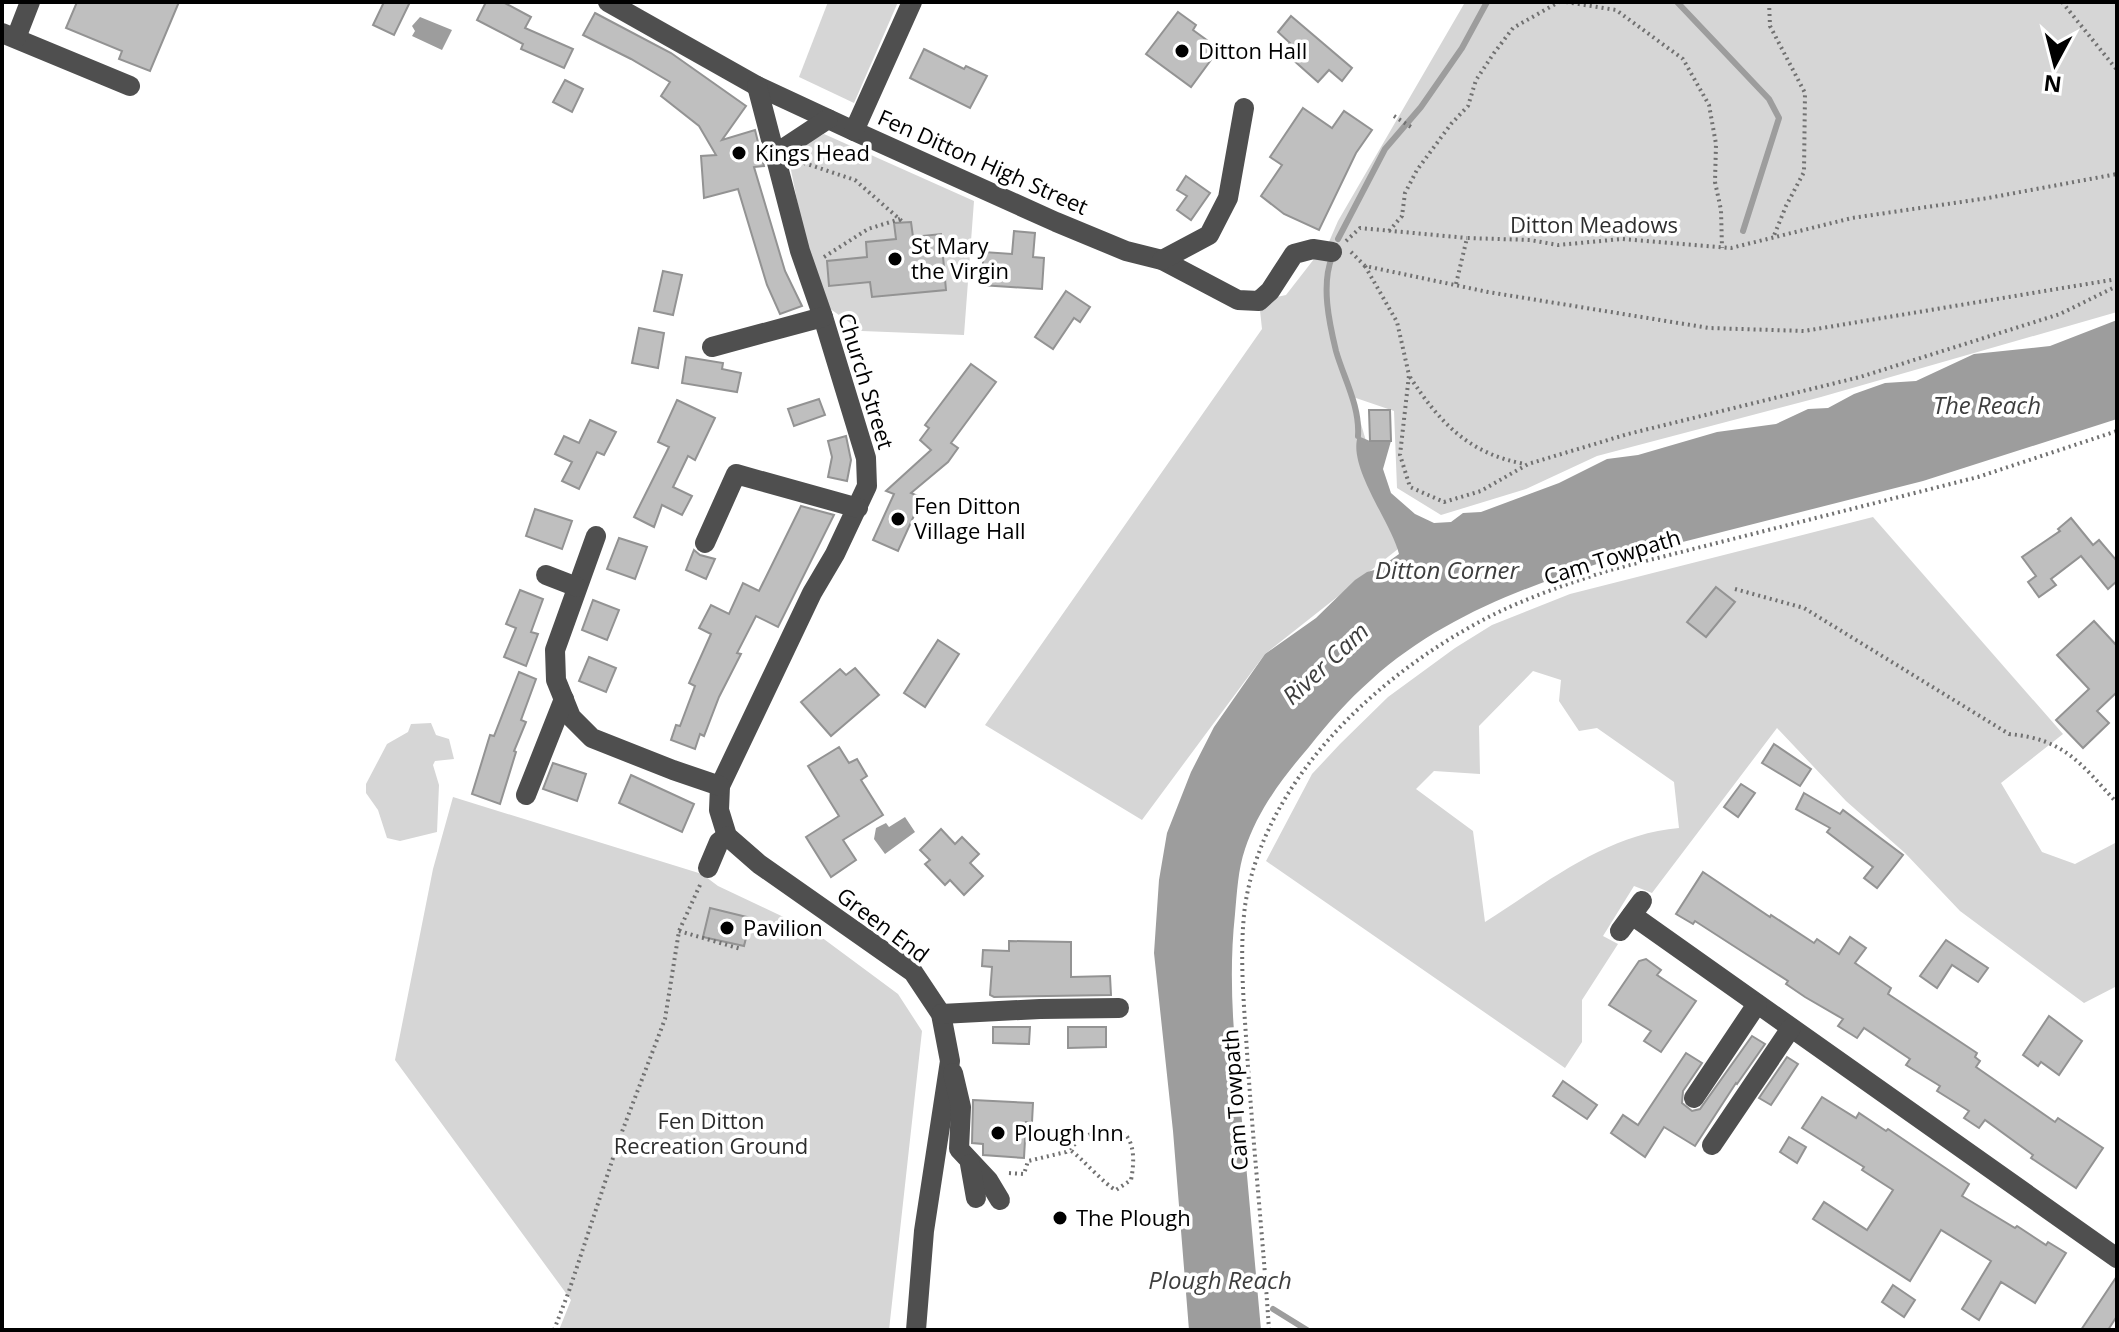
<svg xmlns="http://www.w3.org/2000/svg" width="2119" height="1332" viewBox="0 0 2119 1332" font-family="'Open Sans',sans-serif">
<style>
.green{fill:#d6d6d6;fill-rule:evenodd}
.water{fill:#9d9d9d}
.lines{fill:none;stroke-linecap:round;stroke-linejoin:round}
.stream{stroke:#9d9d9d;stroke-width:6}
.building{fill:#bfbfbf;stroke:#939393;stroke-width:2}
.path{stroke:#717171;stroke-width:4;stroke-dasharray:2 4;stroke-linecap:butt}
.minor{stroke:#4f4f4f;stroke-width:20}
.poi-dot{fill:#000;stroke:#fff;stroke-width:3}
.labels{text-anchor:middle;stroke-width:7;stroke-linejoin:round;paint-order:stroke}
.poi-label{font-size:22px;fill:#000;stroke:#fff;text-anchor:start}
.street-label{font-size:22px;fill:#000;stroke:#fff}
.park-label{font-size:22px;fill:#2d2d2d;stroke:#fff}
.water-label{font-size:24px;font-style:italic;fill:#3e3e3e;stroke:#fff}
</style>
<rect width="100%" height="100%" fill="#fff"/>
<g class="green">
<path d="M828,2H898L854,103L799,77Z"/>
<path d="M1462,2H2117V312L1821,397L1597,456L1526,489L1441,515L1397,488L1394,411L1353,397L1398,549L1265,654L1142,820L985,725L1262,329L1259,301L1286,295L1321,250L1322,258L1338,221L1464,4Z"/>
<path d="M824,134L974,201L964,335L862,331L826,306L805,241L791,170C793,149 807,143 824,134Z"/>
<path d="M1873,517L2063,734L2001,783L2042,852L2075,864L2117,842V986L2084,1003L1960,911L1905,853L1846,801L1777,728L1652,893L1634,886L1603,936L1618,944L1582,1000V1042L1565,1068L1266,861L1312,774L1340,744L1388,697L1455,648L1492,625L1570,594ZM1533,671L1561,680L1559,701L1579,731L1597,728L1674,782L1679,828C1606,834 1545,884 1485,922L1473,831L1416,789L1434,771L1480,774L1479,726Z"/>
<path d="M431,723L436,735L449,739L454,759L435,761L433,765L439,785L437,832L400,841L387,838L378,810L366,793V784L387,744L408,732L411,724Z"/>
<path d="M453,797L702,874L718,886L813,931L898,994L922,1031L889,1330H559L571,1300L395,1060L433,869Z"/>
</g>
<g class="water">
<path d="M420,17L452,30L442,50L412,36L415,31L412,26Z"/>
<path d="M2117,320V419L1923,481L1600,563C1518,589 1436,621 1371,680C1348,700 1328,723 1309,747C1283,777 1258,810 1245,849C1238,869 1237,893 1235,914C1227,988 1236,1058 1243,1131C1249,1197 1255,1264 1261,1330H1189L1173,1131L1154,953L1159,880L1167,833L1191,772L1214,727L1265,654L1316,618L1355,580L1367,572L1378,569L1399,554C1392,524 1347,466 1358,436L1370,441H1391L1383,469L1391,493L1415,514L1434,523L1451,522L1463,513L1481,512L1559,483L1607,459L1638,455L1717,432L1776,424L1808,409L1828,408L1854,394L1885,383L1916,381L1974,354L2050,346Z"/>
<path d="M905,817L915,832L885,854L874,839L876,828L886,823L889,827Z"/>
</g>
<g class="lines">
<g class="stream">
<path d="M1677,2L1769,99L1779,118L1743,231"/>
<path d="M1338,239L1385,149L1421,107L1462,48L1487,2"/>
<path d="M1332,257C1321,285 1329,322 1336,351C1344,379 1360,406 1358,436"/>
<path d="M1273,1309L1307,1330"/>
</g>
</g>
<g class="building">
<path d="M77,2H179L150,71L119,59L122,51L66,28Z"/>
<path d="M384,2H410L394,35L373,25Z"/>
<path d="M486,2H503L531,17L525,28L573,49L564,68L521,49L523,44L477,20Z"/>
<path d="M1178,12L1196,25L1193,30L1219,49L1191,87L1146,54Z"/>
<path d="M595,13L671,53L746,106L722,140L755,130L764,166L754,167L785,271L802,306L780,314L767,285L738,189L704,198L701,156L716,155L699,126L661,96L670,82L631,59L583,35Z"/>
<path d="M1291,16L1352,68L1342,81L1329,70L1318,82L1283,51L1290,43L1278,32Z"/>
<path d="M924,49L964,69L966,66L987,76L970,108L910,78Z"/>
<path d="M565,80L583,89L572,112L553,102Z"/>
<path d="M1303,108L1332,128L1344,111L1372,130L1356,153L1319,230L1284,214L1261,196L1282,165L1270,157Z"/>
<path d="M1186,176L1210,193L1191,220L1177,210L1187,196L1177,190Z"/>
<path d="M911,222L913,237L941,234L946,290L872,297L870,282L829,286L827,261L867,257L866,242L896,239L894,223Z"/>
<path d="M1014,231L1035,233L1033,257L1044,258L1042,289L981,285L984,252L1012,254Z"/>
<path d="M663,271L682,275L673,315L654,311Z"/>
<path d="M1066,291L1090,307L1080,322L1074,318L1053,349L1035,337Z"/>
<path d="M639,328L664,333L658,368L632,363Z"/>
<path d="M686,357L723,363L722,369L741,373L737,392L682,383Z"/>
<path d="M971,364L996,382L951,443L958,448L948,462L911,493L922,498L898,551L873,540L894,494L886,491L931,450L920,440L929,428L925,425Z"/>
<path d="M819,399L825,415L794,426L788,409Z"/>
<path d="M677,400L715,418L695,460L688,456L673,487L692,496L682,515L662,505L654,527L634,517L669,447L658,442Z"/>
<path d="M1369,410H1390L1391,441H1370Z"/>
<path d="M590,420L616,432L604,455L597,452L579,489L562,481L572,462L555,454L564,436L579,443Z"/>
<path d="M846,436L851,460L847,481L828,477L832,457L828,441Z"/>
<path d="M801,506L834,515L778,627L756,616L737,653L741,654L719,697L704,736L700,734L695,749L671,740L676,725L680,726L695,686L689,683L711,634L699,628L711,605L729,614L743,583L759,591Z"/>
<path d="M535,509L572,521L562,549L526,536Z"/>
<path d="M2071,518L2093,545L2099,540L2117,561V581L2108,589L2081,556L2051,579L2056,585L2039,597L2028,582L2036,576L2022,557L2060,531L2058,529Z"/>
<path d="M619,538L647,547L635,579L607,569Z"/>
<path d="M694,550L700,555L715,559L706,579L686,570Z"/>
<path d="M1716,587L1735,602L1706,637L1687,622Z"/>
<path d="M520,590L543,599L531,632L538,634L526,666L504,657L516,628L506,624Z"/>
<path d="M593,600L619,610L607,640L582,630Z"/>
<path d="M2094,621L2117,646V692L2097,711L2109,723L2083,748L2056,720L2089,689L2057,655Z"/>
<path d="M938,640L959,654L925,707L904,693Z"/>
<path d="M589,657L616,668L606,692L579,681Z"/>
<path d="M855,668L879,695L831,736L801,702L840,669L846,675Z"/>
<path d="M519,672L536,679L521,720L526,722L514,751L516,752L500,804L472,794L490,735L494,736Z"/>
<path d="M1774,744L1811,769L1800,786L1762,763Z"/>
<path d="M839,747L849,763L857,759L867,776L861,780L883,815L843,840L856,860L831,877L806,837L839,816L808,766Z"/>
<path d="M553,763L586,774L577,801L543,789Z"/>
<path d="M631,775L694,804L682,832L619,803Z"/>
<path d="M1741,784L1755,793L1738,817L1724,807Z"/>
<path d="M1804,793L1840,814L1843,810L1903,855L1877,888L1864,878L1873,867L1827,832L1830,828L1796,809Z"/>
<path d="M941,829L955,844L962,837L979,854L970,863L983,876L964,895L950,880L945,885L925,864L930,860L920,850Z"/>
<path d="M1703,872L1770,917L1771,915L1814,943L1817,939L1839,954L1850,937L1866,948L1855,963L1891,988L1888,994L1977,1053L1975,1057L1980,1061L1976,1067L2055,1122L2058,1118L2103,1148L2076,1188L2031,1158L2033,1155L1985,1120L1979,1128L1964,1118L1969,1111L1937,1091L1940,1086L1906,1065L1910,1059L1864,1028L1857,1038L1838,1026L1843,1019L1805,997L1786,984L1788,981L1695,921L1693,924L1676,914Z"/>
<path d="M710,908L751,918L744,946L703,937Z"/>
<path d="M1946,940L1988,968L1978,982L1952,965L1937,988L1920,976Z"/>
<path d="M1009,941L1071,942V977L1110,976L1111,995L994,997L990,995L992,967L982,966L983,950L1009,951Z"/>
<path d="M1646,959L1661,970L1657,975L1696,1001L1661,1052L1644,1041L1651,1031L1609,1005L1639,961Z"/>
<path d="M2049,1016L2082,1041L2059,1075L2041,1062L2038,1066L2023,1055Z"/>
<path d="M993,1027H1030L1029,1044L993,1043Z"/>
<path d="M1068,1027H1106V1047L1068,1048Z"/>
<path d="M1752,1036L1765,1044L1737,1084L1736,1083L1695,1146L1664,1127L1645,1157L1611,1133L1623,1115L1638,1125L1686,1053L1702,1063L1683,1091L1682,1103L1692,1111L1700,1109Z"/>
<path d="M1787,1057L1798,1064L1771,1105L1759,1098Z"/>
<path d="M1563,1081L1597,1105L1587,1119L1553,1096Z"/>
<path d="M1822,1097L1856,1118L1859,1113L1886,1131L1888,1129L1969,1184L1962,1196L2015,1228L2017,1226L2046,1245L2048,1242L2066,1253L2035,1303L2001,1282L1979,1320L1962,1309L1991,1261L1941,1230L1910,1281L1813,1219L1824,1202L1867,1230L1893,1190L1862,1170L1864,1167L1802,1128Z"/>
<path d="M973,1100L1033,1103L1032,1122H1026L1024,1158L983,1155V1144L972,1143Z"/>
<path d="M1789,1137L1806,1147L1797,1163L1780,1152Z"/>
<path d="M2117,1276V1316L2108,1330H2081Z"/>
<path d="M1893,1285L1915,1300L1904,1317L1882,1302Z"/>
</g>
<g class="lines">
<g class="path">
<path d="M1566,2L1616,10L1683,59L1709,105L1716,144L1715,182L1721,210L1722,248"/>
<path d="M1769,2L1770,26L1805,93L1804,172L1786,206L1773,238"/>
<path d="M2062,2L2117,70"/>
<path d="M1394,116L1411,127"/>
<path d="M798,161L855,180L904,223"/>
<path d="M1389,231L1402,216L1405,193L1417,170L1451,124L1468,106L1476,80L1494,53L1513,28L1559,2"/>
<path d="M1346,241L1360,228L1467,238"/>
<path d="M1351,252L1365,266L1488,292L1709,328L1804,331L2117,279"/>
<path d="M824,257L868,229L900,219"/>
<path d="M1365,266L1397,322L1409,375L1400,455L1410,487L1444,502L1481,491L1528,464L1628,434L1860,377L2060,314L2117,286"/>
<path d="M1456,284L1467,238L1530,240L1558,245L1622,239L1731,248L1852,218L1988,198L2117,174"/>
<path d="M1410,377C1440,423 1469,454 1525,464"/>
<path d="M1735,589L1804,608L2009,734C2065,739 2081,764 2117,803"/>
<path d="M679,931L741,949"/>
<path d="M1009,1173L1024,1174L1028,1161L1066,1152C1103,1116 1143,1119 1131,1180L1116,1190C1106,1186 1082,1158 1069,1149"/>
<path d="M554,1330L569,1291L620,1137L665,1019L679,931L700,885"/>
<path d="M1269,1330C1263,1237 1253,1145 1247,1052C1244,1004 1239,954 1245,906C1264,781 1374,678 1481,621C1522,599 1567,584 1610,570L1978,477L2117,431"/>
</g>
<g class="minor">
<path d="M608,2L757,86L854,131L1056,222L1126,251L1162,260L1238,300L1259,301L1270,291L1294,254L1313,249L1332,252"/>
<path d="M2,33L130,86"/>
<path d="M16,38L30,2"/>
<path d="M757,86L800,251L823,317L866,458L867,486L835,554L812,593L720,786L719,810L727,836L759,864L913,972L941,1014L950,1061L924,1231L916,1330"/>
<path d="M854,131L912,2"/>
<path d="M775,154L828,119"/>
<path d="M1162,260L1209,235L1228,198L1244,108"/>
<path d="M712,347L823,317"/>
<path d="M596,536L555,650L556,680L571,717L592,738L673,770L720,786"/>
<path d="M705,543L736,474L858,508"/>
<path d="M546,575L577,587"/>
<path d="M526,795L564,699"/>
<path d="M708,868L719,842L727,836"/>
<path d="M1632,915L2117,1258"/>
<path d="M1620,931L1642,901"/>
<path d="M941,1014L1040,1009L1119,1008"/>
<path d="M953,1073L961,1107L959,1149L988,1180L1000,1200"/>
<path d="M1694,1098L1757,1004"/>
<path d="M1712,1145L1791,1028"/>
<path d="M970,1164L976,1198"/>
</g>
</g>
<g class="poi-dot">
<circle cx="1182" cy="51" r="8"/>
<circle cx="739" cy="153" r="8"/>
<circle cx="895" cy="259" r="8"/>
<circle cx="898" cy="519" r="8"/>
<circle cx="727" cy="928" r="8"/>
<circle cx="998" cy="1133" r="8"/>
<circle cx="1060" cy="1218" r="8"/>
</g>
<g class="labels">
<g class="poi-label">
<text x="1198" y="59">Ditton Hall</text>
<text x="755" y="161">Kings Head</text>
<text x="911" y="254">St Mary<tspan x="911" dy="25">the Virgin</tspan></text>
<text x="914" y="514">Fen Ditton<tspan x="914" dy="25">Village Hall</tspan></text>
<text x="743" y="936">Pavilion</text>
<text x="1014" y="1141">Plough Inn</text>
<text x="1076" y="1226">The Plough</text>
</g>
<g class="street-label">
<text transform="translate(983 162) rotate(24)" y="8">Fen Ditton High Street</text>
<text transform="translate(866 381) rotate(73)" y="8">Church Street</text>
<text transform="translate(1612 557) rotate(-17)" y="8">Cam Towpath</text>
<text transform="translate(883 925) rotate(37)" y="8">Green End</text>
<text transform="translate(1235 1100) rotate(-94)" y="8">Cam Towpath</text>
</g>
<g class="park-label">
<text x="1594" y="233">Ditton Meadows</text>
<text x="711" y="1129">Fen Ditton<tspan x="711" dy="25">Recreation Ground</tspan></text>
</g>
<g class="water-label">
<text x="1987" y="414">The Reach</text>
<text x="1447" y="579">Ditton Corner</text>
<text transform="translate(1326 664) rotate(-43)" y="8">River Cam</text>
<text x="1220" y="1289">Plough Reach</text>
</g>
</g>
<rect width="2119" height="1332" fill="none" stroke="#000000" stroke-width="8"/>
<g transform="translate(2055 64) rotate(187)" stroke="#ffffff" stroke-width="6" paint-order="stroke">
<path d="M0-6L14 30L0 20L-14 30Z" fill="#000000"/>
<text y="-12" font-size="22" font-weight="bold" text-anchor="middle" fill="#000000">N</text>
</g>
</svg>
